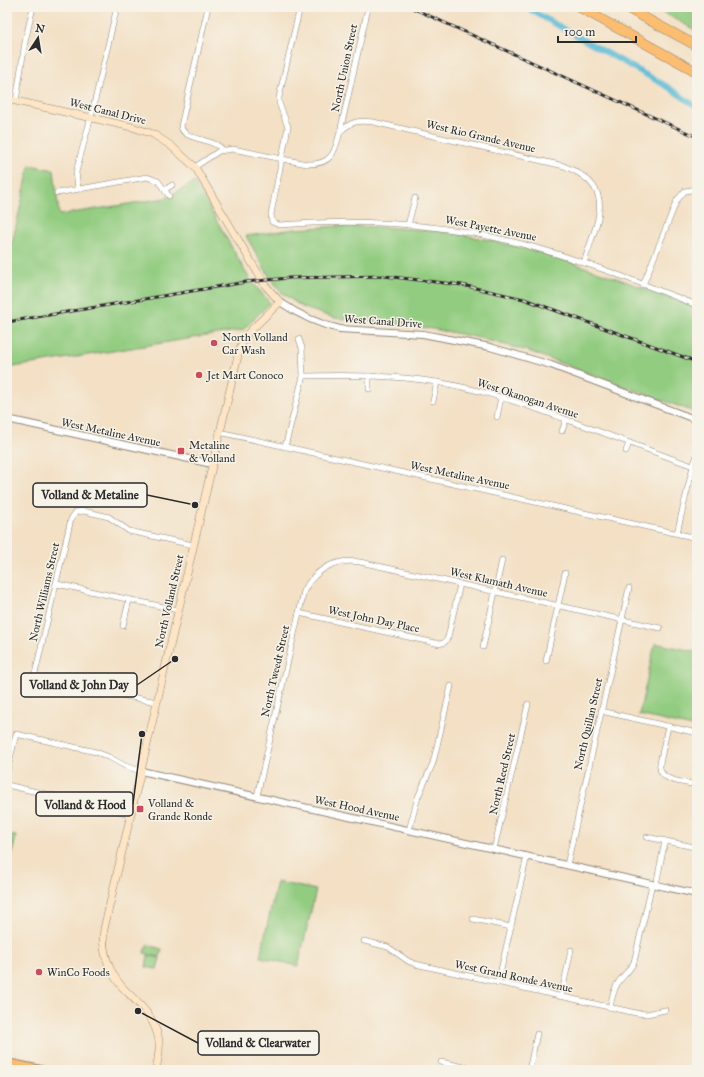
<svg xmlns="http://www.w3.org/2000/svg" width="704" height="1077" viewBox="0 0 704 1077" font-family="'IM FELL Great Primer',serif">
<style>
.green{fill:#92cc80;stroke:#5e7c56}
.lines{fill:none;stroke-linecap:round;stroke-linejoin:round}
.canal{stroke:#56bad5;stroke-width:5.5}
.minor-casing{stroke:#8f8678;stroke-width:6}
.tertiary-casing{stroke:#8f8678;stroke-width:8}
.secondary-casing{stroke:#8f8678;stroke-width:8}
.primary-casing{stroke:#8f8678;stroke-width:10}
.motorway-casing{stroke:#8f8678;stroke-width:10}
.minor{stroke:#fff;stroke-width:5}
.tertiary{stroke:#fff;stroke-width:6}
.secondary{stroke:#fee5c5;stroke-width:7}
.primary{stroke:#fcbd6f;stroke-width:8}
.motorway{stroke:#fcbd6f;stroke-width:9}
.rail-casing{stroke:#2b2b2b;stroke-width:3}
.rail{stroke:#f7f3e8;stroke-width:1.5;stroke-dasharray:4.5;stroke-linecap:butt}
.poi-dot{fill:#d1495b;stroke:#f7f3e8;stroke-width:1.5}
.labels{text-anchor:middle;stroke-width:3;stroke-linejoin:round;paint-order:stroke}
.street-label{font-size:11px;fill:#2b2b2b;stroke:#f7f3e8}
.poi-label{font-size:11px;fill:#2b2b2b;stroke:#f7f3e8;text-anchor:start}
.leader{fill:none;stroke:#2b2b2b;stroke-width:1.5}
.callout-dot{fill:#2b2b2b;stroke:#f7f3e8;stroke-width:1.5}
.callout{fill:#f7f3e8;stroke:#2b2b2b;stroke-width:1.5}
.callout-label{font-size:12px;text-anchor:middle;font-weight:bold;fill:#2b2b2b}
</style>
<rect width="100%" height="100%" fill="#f7f3e8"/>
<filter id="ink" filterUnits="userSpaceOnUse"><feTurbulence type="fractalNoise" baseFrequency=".025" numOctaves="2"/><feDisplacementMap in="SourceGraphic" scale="8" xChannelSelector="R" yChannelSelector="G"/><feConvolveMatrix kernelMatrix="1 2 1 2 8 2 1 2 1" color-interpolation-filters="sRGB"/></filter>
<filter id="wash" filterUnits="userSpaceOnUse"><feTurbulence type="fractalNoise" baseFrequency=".012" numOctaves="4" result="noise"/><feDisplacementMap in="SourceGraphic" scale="16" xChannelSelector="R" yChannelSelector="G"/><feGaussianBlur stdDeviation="0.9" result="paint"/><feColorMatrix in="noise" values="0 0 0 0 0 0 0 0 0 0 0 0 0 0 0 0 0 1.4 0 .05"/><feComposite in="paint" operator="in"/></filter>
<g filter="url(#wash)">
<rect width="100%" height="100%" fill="#f3e0c5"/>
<g class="green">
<path d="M653,7H697V31Z"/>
<path d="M30,165L54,170L59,215L166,198L195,182L249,278L270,303L243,330L7,368V265Z"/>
<path d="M341,226C390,227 440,229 489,240C561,255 629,283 697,308V413L528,351L471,336L427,328L334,318L302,307L282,293L269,276L246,236L294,229Z"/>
<path d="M655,643L697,652V728L639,715Z"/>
<path d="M7,835L16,836L12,854L7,853Z"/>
<path d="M277,882L316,890L298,966L260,957Z"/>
<path d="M147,945L162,949L160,957L144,953Z"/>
<path d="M148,955L160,958L157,969L146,967Z"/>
</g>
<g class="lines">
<path class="canal" d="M525,7L668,87L697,107"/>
</g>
</g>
<g filter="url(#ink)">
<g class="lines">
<defs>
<g id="minor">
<path d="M208,7L181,126C183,141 212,137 223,150"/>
<path d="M300,7L279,97V103L288,127L271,214L272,222L279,225C367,218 455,224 540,249C593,264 645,285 697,305"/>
<path d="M16,101L25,42L33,7"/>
<path d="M340,132C351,121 359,120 373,122L564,166C619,188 597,219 584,263"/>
<path d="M195,167L219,151L233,149L307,164C332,165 335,152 340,132L368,8"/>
<path d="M78,188L76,172L91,117L116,11"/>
<path d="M165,190L172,185"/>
<path d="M57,193L147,177L158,181L169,196"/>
<path d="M408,225L415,198"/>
<path d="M643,285L677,200L685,191L697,189"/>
<path d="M303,376C348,375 392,375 436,382C487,390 534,408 582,425C619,439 656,453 693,466"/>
<path d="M369,389V376"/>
<path d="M433,401L437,382"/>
<path d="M497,417L501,397"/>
<path d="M562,431L566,420"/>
<path d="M219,432L697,538"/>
<path d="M285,447L303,376L302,348L299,339"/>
<path d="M626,451L629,443"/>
<path d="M677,533L693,466L697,455"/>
<path d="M57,584L178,610"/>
<path d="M299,613L440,644L445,642L448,637L460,584"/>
<path d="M123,626L129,600"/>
<path d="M483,647L502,560"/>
<path d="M546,661L565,573"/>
<path d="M157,702L34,678L71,519L76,512L84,511L109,517L129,531L193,545"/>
<path d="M601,711L697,733"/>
<path d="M668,726L660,763C657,782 684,782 697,785"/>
<path d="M7,772L16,734L96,752L109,757L125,766L141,771"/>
<path d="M7,785L131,814"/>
<path d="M257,796L304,591C315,569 336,558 360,562L660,628"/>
<path d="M409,830L418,797L433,763L451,686"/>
<path d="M647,837L694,847"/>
<path d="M494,849L528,704"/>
<path d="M567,865L629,588"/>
<path d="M656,885L665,841"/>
<path d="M473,919L511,927"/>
<path d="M364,941L388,947L408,961L415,964L636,1013L647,1014L665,1010"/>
<path d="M498,983L527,856"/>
<path d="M561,997L571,950"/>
<path d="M610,1007C612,999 613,990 618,983C623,975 630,971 634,962L652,884"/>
<path d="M441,1062L478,1070"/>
<path d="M529,1070L537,1034"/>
</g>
<g id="tertiary">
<path d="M280,302C299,315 317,324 340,329L423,334L490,347L551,365L697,420"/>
<path d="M7,419L212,464"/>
<path d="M141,771L697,894"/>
</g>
<path id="secondary" d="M7,99L132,127L153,134L170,145L195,167L265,285L280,302L245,336L239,351L104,929C101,951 109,973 124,989C139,1004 152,1014 158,1036C161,1047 158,1059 156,1070"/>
<path id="primary" d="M7,1063L41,1070"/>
<g id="motorway">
<path d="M579,7L697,72"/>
<path d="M625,7L697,46"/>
</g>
</defs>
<use href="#minor" class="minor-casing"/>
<use href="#tertiary" class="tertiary-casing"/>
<use href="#secondary" class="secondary-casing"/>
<use href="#primary" class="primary-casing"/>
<use href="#motorway" class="motorway-casing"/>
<use href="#minor" class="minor"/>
<use href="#tertiary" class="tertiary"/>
<use href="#secondary" class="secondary"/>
<use href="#primary" class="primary"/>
<use href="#motorway" class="motorway"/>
<defs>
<g id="rail">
<path d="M410,7L697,137"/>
<path d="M7,322L246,282L289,278L384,276L462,285L524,299L697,362"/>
</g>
</defs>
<use href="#rail" class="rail-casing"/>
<use href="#rail" class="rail"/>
</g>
</g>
<g class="poi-dot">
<circle cx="214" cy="343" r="4"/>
<circle cx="199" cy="375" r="4"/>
<rect x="177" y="447" width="8" height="8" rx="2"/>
<rect x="136" y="805" width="8" height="8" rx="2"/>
<circle cx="39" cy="972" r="4"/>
</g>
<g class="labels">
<g class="street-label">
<text transform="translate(344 68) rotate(-78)" y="4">North Union Street</text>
<text transform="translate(108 111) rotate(14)" y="4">West Canal Drive</text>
<text transform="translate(481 136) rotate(13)" y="4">West Rio Grande Avenue</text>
<text transform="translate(491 228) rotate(11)" y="4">West Payette Avenue</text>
<text transform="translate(383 321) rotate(4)" y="4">West Canal Drive</text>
<text transform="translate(528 398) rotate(18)" y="4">West Okanogan Avenue</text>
<text transform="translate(111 432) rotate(12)" y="4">West Metaline Avenue</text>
<text transform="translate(460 475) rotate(12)" y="4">West Metaline Avenue</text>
<text transform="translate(499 582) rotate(13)" y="4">West Klamath Avenue</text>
<text transform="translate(44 592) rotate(-77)" y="4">North Williams Street</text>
<text transform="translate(169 601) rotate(-77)" y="4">North Volland Street</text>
<text transform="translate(374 619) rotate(12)" y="4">West John Day Place</text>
<text transform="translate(275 671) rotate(-77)" y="4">North Tweedt Street</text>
<text transform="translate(588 724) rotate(-77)" y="4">North Quillan Street</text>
<text transform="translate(502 774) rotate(-77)" y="4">North Reed Street</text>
<text transform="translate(357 808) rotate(12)" y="4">West Hood Avenue</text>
<text transform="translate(514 976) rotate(12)" y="4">West Grand Ronde Avenue</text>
</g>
<g class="poi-label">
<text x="222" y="341">North Volland<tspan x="222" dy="13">Car Wash</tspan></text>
<text x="207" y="379">Jet Mart Conoco</text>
<text x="189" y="449">Metaline<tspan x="189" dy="13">&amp; Volland</tspan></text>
<text x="148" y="807">Volland &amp;<tspan x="148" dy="13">Grande Ronde</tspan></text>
<text x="47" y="976">WinCo Foods</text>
</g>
</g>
<path class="leader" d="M195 505L147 495M175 659L137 685M142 734L133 804M138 1011L198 1043"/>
<g class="callout-dot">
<circle cx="195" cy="505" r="4"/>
<circle cx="175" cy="659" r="4"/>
<circle cx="142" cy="734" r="4"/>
<circle cx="138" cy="1011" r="4"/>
</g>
<g class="callout">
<rect x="33" y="483" width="114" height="24" rx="4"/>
<rect x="21" y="673" width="116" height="24" rx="4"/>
<rect x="36" y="792" width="97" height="24" rx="4"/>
<rect x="198" y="1031" width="121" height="24" rx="4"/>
</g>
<g class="callout-label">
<text x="90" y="499">Volland &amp; Metaline</text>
<text x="79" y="689">Volland &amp; John Day</text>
<text x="85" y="809">Volland &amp; Hood</text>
<text x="258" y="1047">Volland &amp; Clearwater</text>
</g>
<rect width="704" height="1077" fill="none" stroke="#f7f3e8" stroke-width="24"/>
<g transform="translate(38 38) rotate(12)" stroke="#f7f3e8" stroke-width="3" paint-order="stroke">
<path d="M0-3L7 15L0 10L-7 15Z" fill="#2b2b2b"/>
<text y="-6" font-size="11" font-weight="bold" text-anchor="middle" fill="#2b2b2b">N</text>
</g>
<path d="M558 36v6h78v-6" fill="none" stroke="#2b2b2b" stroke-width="2"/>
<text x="564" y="36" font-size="12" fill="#2b2b2b" stroke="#f7f3e8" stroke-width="3" paint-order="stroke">100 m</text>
</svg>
